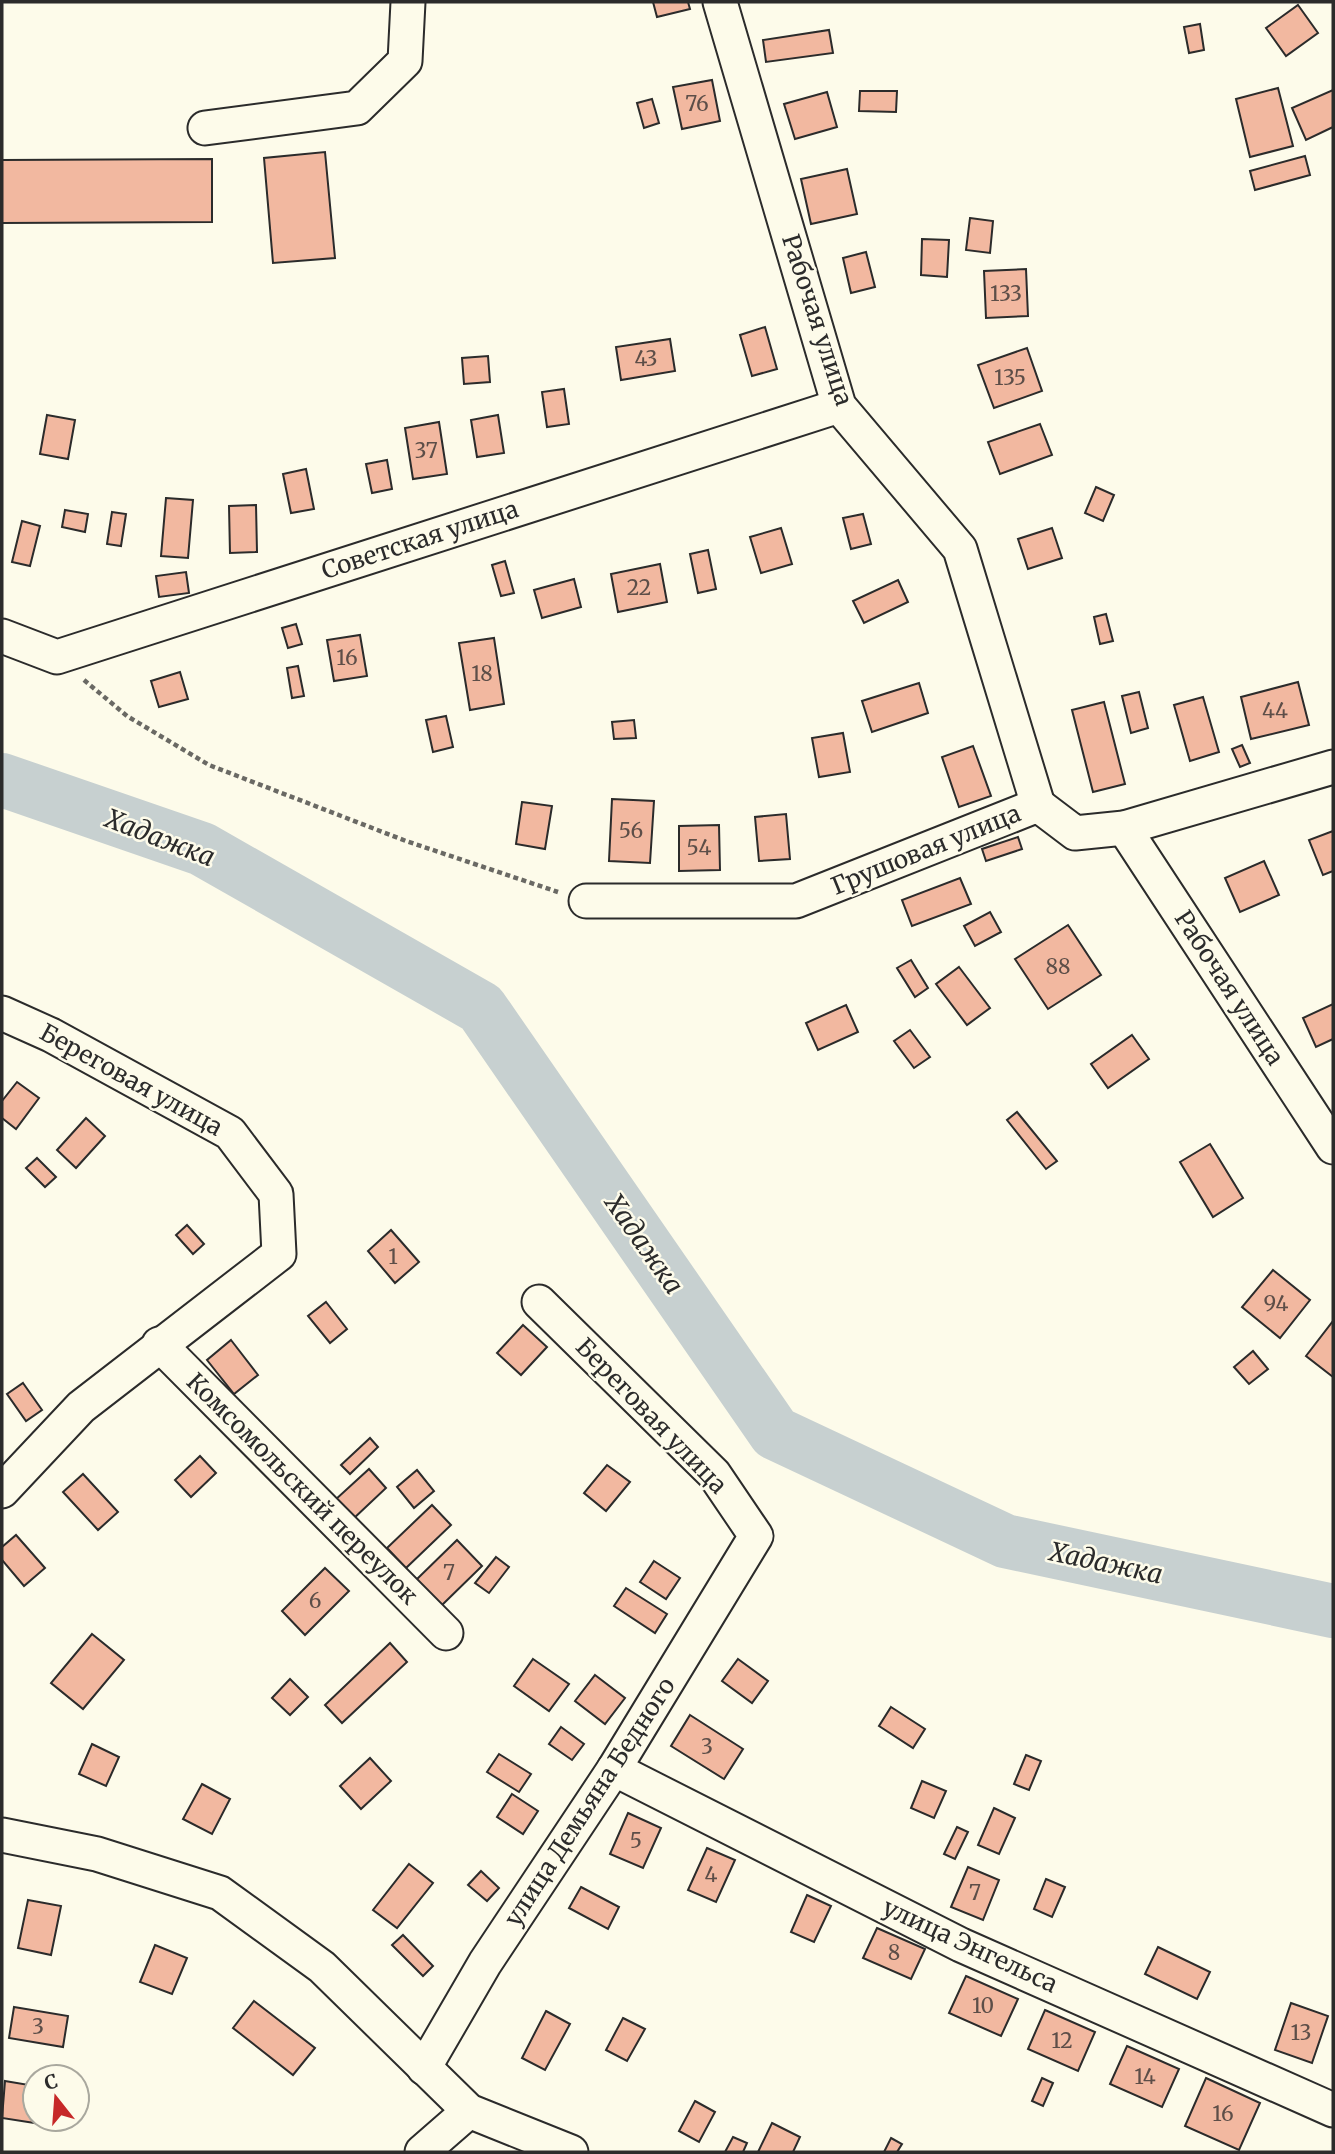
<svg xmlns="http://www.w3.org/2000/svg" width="1335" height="2154" viewBox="0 0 1335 2154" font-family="Merriweather,serif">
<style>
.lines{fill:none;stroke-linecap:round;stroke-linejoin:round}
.river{stroke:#c7d0d0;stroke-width:54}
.building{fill:#f2b8a0;stroke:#2b2b2b;stroke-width:2}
.minor-casing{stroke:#2b2b2b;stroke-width:37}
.path{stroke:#6a6964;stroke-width:4.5;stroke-dasharray:5 3.5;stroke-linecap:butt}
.minor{stroke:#fdfbea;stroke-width:33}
.labels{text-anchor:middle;stroke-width:5;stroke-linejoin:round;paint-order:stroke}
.number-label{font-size:21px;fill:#5d4e48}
.street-label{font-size:24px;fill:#2b2b2b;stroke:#fdfbea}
.water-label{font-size:26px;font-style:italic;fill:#2b2b2b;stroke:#fdfbea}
</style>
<rect width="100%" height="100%" fill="#fdfbea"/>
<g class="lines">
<path class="river" d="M2,780L202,849L481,1008L775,1433L1005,1541L1333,1611"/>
</g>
<g class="building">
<path d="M653,2H688L690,9L657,17Z"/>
<path d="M1298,5L1318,33L1286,56L1266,28Z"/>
<path d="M1200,24L1204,50L1189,53L1184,27Z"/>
<path d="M829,30L833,53L766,62L763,40Z"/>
<path d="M712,80L720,121L682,129L673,87Z"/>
<path d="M1278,88L1293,146L1250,157L1236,99Z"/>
<path d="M1333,90V127L1306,140L1292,108Z"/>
<path d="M860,91H897L896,112L859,111Z"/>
<path d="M827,92L837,127L795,139L784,104Z"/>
<path d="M652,99L659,123L644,128L637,103Z"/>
<path d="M325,152L335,258L273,263L264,158Z"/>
<path d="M1305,156L1310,175L1255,190L1250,171Z"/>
<path d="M212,159V222L2,223V160Z"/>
<path d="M847,169L857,214L811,224L801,179Z"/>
<path d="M970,218L993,221L990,253L966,250Z"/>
<path d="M922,239L949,240L947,277L921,275Z"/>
<path d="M866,252L875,287L851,293L843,258Z"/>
<path d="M1026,269L1028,316L986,318L984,271Z"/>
<path d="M765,327L777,369L752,376L740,335Z"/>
<path d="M670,339L675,371L621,380L616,347Z"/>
<path d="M1027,348L1042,391L994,408L978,365Z"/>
<path d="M488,356L490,382L464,384L462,358Z"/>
<path d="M564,389L569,424L547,427L542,392Z"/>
<path d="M47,415L75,420L68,459L40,454Z"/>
<path d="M498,415L504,453L477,457L471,420Z"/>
<path d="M439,422L447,474L413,479L405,428Z"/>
<path d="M1040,424L1052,455L1000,474L988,442Z"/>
<path d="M387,460L392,489L372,493L366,464Z"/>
<path d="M306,469L314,509L291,513L283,474Z"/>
<path d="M1096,487L1114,495L1103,521L1085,513Z"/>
<path d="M166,498L193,500L188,558L161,556Z"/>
<path d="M256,505L257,552L230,553L229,506Z"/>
<path d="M65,510L88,514L85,532L62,527Z"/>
<path d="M112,512L126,514L121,546L107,544Z"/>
<path d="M863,514L871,544L851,549L843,518Z"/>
<path d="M22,521L40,526L30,566L12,562Z"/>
<path d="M781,528L792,564L761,573L750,537Z"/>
<path d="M1052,528L1062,558L1028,569L1018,539Z"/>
<path d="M708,550L716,589L698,593L690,554Z"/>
<path d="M505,561L514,593L501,596L492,565Z"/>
<path d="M660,564L667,602L618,612L611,574Z"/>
<path d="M186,572L189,593L159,597L156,576Z"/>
<path d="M574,579L581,607L542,618L534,590Z"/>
<path d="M898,580L908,602L864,623L853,601Z"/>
<path d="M1106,614L1113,641L1100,644L1094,617Z"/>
<path d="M296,624L302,644L288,648L282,628Z"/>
<path d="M360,635L367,676L334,681L327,640Z"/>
<path d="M494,638L504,704L470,710L459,643Z"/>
<path d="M298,666L304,696L292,698L287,668Z"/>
<path d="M180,672L188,699L159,707L151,681Z"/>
<path d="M1298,682L1309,725L1251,739L1241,697Z"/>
<path d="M919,683L928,713L872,732L862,701Z"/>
<path d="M1139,692L1148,728L1131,733L1122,696Z"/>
<path d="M1203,697L1219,752L1190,761L1174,705Z"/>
<path d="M1104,702L1125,784L1093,792L1072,710Z"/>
<path d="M446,716L453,747L433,752L426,720Z"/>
<path d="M634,720L636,738L614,739L612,722Z"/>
<path d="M843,733L850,772L819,777L812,738Z"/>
<path d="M1242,745L1250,763L1240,767L1232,749Z"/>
<path d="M973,746L991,796L959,807L942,757Z"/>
<path d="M612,799L654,801L650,863L609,861Z"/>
<path d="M522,802L552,806L545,849L516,844Z"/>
<path d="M786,814L790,859L759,861L755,817Z"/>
<path d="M719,825L720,870L679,871V826Z"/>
<path d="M1333,831V871L1323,875L1309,840Z"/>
<path d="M1018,837L1022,849L986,861L982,849Z"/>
<path d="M1264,861L1279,895L1240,912L1225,878Z"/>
<path d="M960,878L971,904L912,926L902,900Z"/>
<path d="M990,912L1001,932L975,946L964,926Z"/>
<path d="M1068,925L1101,975L1048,1009L1015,959Z"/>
<path d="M911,960L928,988L915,997L897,968Z"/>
<path d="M959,967L990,1008L967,1025L936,984Z"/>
<path d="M1333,1004V1039L1316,1047L1303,1018Z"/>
<path d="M846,1005L858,1032L818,1050L806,1023Z"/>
<path d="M910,1030L930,1057L914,1068L894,1041Z"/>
<path d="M1132,1035L1149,1059L1108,1088L1091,1064Z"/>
<path d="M17,1082L39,1098L16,1129L2,1118V1101Z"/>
<path d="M1017,1112L1057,1161L1046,1169L1007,1120Z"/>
<path d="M86,1118L105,1136L76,1168L57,1150Z"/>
<path d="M1210,1144L1243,1198L1213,1217L1180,1162Z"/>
<path d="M37,1158L56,1177L45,1187L26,1168Z"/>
<path d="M187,1225L204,1244L193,1254L176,1235Z"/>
<path d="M391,1230L419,1262L395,1283L368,1251Z"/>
<path d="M1273,1270L1310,1300L1280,1338L1242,1307Z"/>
<path d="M326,1302L347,1329L330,1343L308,1316Z"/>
<path d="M1333,1321V1377L1306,1356Z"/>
<path d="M523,1325L547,1347L521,1375L497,1353Z"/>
<path d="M231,1340L258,1375L234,1394L207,1360Z"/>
<path d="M1253,1351L1268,1369L1249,1384L1234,1367Z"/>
<path d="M23,1383L42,1410L26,1421L7,1394Z"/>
<path d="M370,1438L378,1447L350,1474L341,1465Z"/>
<path d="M200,1456L216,1473L191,1497L175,1480Z"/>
<path d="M607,1465L630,1482L606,1511L584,1493Z"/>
<path d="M369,1469L386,1488L352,1520L335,1500Z"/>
<path d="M417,1470L434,1491L414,1508L397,1487Z"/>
<path d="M83,1474L118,1512L98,1530L63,1492Z"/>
<path d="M432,1505L451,1525L406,1568L387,1548Z"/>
<path d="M16,1535L45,1568L24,1586L2,1560V1547Z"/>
<path d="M457,1540L482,1566L441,1606L416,1580Z"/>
<path d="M496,1557L509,1567L489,1593L475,1583Z"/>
<path d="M654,1561L680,1578L666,1599L640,1582Z"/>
<path d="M325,1568L349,1591L305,1635L282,1611Z"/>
<path d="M626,1588L667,1614L655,1633L614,1606Z"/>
<path d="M92,1634L124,1660L83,1709L51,1683Z"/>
<path d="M390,1643L407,1662L342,1723L325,1705Z"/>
<path d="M533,1659L569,1684L549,1711L514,1686Z"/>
<path d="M738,1659L768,1681L752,1703L722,1681Z"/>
<path d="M595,1675L625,1698L605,1724L575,1701Z"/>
<path d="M290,1679L308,1697L290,1715L272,1698Z"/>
<path d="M891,1707L925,1729L913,1748L879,1726Z"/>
<path d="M690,1715L743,1749L724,1779L671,1746Z"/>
<path d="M561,1727L584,1744L572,1760L549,1744Z"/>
<path d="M92,1744L119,1757L106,1786L79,1774Z"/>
<path d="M499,1754L531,1774L519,1792L487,1772Z"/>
<path d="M1026,1755L1041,1761L1029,1790L1014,1784Z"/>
<path d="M370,1758L391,1781L361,1809L340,1786Z"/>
<path d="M922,1781L946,1791L934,1818L911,1808Z"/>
<path d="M202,1784L230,1799L212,1834L183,1819Z"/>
<path d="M512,1794L538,1811L523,1834L497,1817Z"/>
<path d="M994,1808L1015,1818L999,1854L978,1845Z"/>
<path d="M628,1813L661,1828L643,1868L610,1854Z"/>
<path d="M957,1827L968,1832L955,1859L944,1854Z"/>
<path d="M707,1848L735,1860L716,1902L688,1890Z"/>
<path d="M409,1864L433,1883L397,1928L373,1910Z"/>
<path d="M968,1867L999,1880L983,1920L951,1907Z"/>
<path d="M481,1871L499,1888L487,1901L468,1885Z"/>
<path d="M1046,1879L1065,1887L1052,1917L1034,1909Z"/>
<path d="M581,1887L619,1907L608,1929L569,1908Z"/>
<path d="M807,1895L831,1906L814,1942L791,1932Z"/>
<path d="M28,1900L61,1906L51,1955L18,1948Z"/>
<path d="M877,1928L925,1949L911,1979L863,1958Z"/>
<path d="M403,1935L433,1966L423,1976L392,1945Z"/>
<path d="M155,1945L187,1958L172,1994L140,1982Z"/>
<path d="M1158,1947L1210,1972L1197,1999L1145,1974Z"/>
<path d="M966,1976L1018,1999L1001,2036L949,2013Z"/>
<path d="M254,2001L315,2048L293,2075L233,2028Z"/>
<path d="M1291,2003L1328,2016L1312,2063L1275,2050Z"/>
<path d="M14,2007L68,2016L63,2047L9,2038Z"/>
<path d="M1045,2010L1095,2032L1078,2071L1028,2049Z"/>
<path d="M546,2011L570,2024L545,2070L522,2058Z"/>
<path d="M623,2018L645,2029L627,2061L606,2050Z"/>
<path d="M1127,2046L1179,2069L1162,2107L1110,2084Z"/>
<path d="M1042,2078L1053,2083L1043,2106L1032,2101Z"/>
<path d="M1206,2078L1260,2103L1239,2150L1185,2126Z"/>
<path d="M5,2081L35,2086V2119H55L54,2126L2,2118Z"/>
<path d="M695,2101L715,2112L699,2142L679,2131Z"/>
<path d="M772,2123L800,2137L793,2152H758Z"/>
<path d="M733,2137L747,2143L743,2152H725Z"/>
<path d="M891,2138L902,2144L897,2152H884Z"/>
</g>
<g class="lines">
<defs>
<g id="minor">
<path d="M720,2L839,406L960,549L1038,805"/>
<path d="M205,128L357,108L405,61L408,2"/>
<path d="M2,636L57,657L839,406"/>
<path d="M1124,828L1333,1147"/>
<path d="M586,901H796L1038,805L1075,833L1124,828L1333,767"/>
<path d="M2,1013L51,1035L230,1133L276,1194L279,1254L81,1407L2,1491"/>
<path d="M159,1344L446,1633"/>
<path d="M614,1769L961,1945L1333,2110"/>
<path d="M2,1835L97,1854L220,1893L322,1967L469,2111L571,2152"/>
<path d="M424,2068L485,1963L614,1769L756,1536L714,1474L539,1302"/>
<path d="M422,2152L469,2111"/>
</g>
</defs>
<use href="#minor" class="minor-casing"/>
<path class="path" d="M84,680L127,716L209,765L406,841L558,892"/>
<use href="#minor" class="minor"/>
</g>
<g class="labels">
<g class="number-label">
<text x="697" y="111">76</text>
<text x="1006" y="301">133</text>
<text x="646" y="366">43</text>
<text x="1010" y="385">135</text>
<text x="426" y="458">37</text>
<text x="639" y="595">22</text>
<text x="347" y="665">16</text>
<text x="482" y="681">18</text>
<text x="1275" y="718">44</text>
<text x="631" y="838">56</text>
<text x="699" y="855">54</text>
<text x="1058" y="974">88</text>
<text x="393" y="1264">1</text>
<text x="1276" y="1311">94</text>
<text x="449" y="1580">7</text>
<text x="315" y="1608">6</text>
<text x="707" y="1754">3</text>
<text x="636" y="1848">5</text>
<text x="711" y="1882">4</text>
<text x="975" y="1900">7</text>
<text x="894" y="1960">8</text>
<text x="983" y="2013">10</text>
<text x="38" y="2034">3</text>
<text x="1301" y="2040">13</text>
<text x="1062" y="2048">12</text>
<text x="1145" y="2084">14</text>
<text x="1223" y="2121">16</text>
</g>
<g class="street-label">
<text transform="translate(817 320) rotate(72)" y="8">Рабочая улица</text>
<text transform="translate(420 540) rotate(-18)" y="8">Советская улица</text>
<text transform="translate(926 850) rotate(-22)" y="8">Грушовая улица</text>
<text transform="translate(1229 988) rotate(57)" y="8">Рабочая улица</text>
<text transform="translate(131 1080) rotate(29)" y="8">Береговая улица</text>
<text transform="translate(651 1416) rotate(46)" y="8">Береговая улица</text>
<text transform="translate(302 1489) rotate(45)" y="8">Комсомольский переулок</text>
<text transform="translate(590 1802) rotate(-57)" y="8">улица Демьяна Бедного</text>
<text transform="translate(970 1946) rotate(25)" y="8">улица Энгельса</text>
</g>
<g class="water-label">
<text transform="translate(160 838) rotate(21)" y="9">Хадажка</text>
<text transform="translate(644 1244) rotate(55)" y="9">Хадажка</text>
<text transform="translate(1106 1563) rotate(12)" y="9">Хадажка</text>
</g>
</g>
<rect width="1335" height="2154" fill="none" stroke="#2b2b2b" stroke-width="7"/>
<g transform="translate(56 2098) rotate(343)"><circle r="33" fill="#fdfbea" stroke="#a9a89e" stroke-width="2"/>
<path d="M0-5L12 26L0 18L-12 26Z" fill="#c62828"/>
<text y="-10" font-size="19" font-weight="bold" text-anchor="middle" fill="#2b2b2b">С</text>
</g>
</svg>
